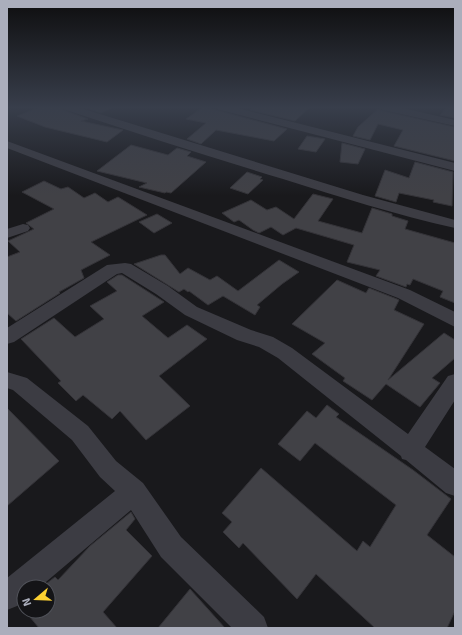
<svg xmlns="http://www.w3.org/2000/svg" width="462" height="635" viewBox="0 0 462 635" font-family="Signika,sans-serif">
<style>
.building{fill:#414146;stroke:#343338}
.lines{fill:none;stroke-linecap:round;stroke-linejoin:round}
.minor{fill:#3c3c43;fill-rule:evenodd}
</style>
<rect width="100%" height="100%" fill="#19191c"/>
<g class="building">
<path d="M40,107H60L63,110L88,119L81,121L123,130L107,142L45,127L17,116Z"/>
<path d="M83,107H113L101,113Z"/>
<path d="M203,107L216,110L287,129L274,141L216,130L201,144L187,139L206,123L186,119Z"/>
<path d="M253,107H310L295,121L250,110Z"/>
<path d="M447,107H455V118L440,115Z"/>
<path d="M378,109L383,111L455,127V161L394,146L403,130L378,124L370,140L353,136L358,127Z"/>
<path d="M307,136L325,139L316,152L298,149Z"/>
<path d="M342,143L365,149L358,164L340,162Z"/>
<path d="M131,145L168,155L177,148L191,152L187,156L206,162L171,193L166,192L165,193L139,187L147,183L97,171Z"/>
<path d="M415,162L453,172L452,206L433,202L434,200L399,193L396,202L375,196L385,170L409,178Z"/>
<path d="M247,172L262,177L260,179L263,180L248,194L230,188Z"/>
<path d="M44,181L61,189L68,187L84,198L95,193L108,202L118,197L147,215L91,242L110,255L81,270L84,278L59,292L60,293L16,321L7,313V257L20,252L8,241L34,229L26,223L54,209L22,192Z"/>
<path d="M313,194L333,199L318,221L362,233L372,208L392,214V216L408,221L405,229L455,243V303L440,297L443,291L413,279L410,285L407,284L406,287L376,276L380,270L347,262L354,245L296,228L283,235L271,227L259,233L253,230L239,220L234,222L222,213L251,200L267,210L276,207L294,219Z"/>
<path d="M157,214L172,223L154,233L139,222Z"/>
<path d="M161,255H165L180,274L188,268L210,280L217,276L238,291L279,260L299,272L282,284L257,305L260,307L255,315L223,296L208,305L189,291L188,292L184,289L179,292L134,264Z"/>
<path d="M118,275H122L164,302L142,316L168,338L187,325L207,339L159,376L190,406L146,440L120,411L112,419L83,395L76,401L58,383L61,381L21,339L54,318L75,337L104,319L90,306L117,291L107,282Z"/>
<path d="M337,280L366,293L369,288L397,299L399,300L394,310L424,324L388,380L444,333L455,340V358L432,378L440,383L420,407L386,384L372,400L343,381L345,378L312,354L325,343L292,324Z"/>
<path d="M327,405L339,414L336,417L413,470L451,499L427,535L455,557V611L447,628H375L316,574L297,599L243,543L239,548L223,532L232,522L222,513L261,468L357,551L363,541L370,547L396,505L315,443L300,461L278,444L307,411L316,418Z"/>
<path d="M7,408L59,461L7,506Z"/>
<path d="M131,512L135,519L126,530L152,556L103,612L117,628H39L25,611H48V587H42L55,577L58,580L90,546Z"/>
<path d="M190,589L225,628H158Z"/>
</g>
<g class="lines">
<g class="minor">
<path d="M61,107H77L363,195L455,220V228C397,215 340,197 283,179C209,157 136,133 63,109Z"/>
<path d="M215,107H233L455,163V171L217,109Z"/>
<path d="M378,107H398L455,120V126L383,110Z"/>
<path d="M7,141L410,290L455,312V327L398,298L7,148Z"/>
<path d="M23,224L28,225L30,228L28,231L7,238V229Z"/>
<path d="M125,263L131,264L168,286L197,307L251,330L273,337L292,348L408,434L448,376L455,374V400L425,447L455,469V496L446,493L406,460L402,459L401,456L278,358L259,347L237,340L185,315L156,294L122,273L117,274L14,342L7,344V328L107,265Z"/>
<path d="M7,372L27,378L88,426L116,461L143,483L181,537L264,617L268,628H232L161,557L131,510L40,587H24V601L17,606L7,610V578L115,491L100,477L72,440L13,390L7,388Z"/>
</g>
</g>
<linearGradient id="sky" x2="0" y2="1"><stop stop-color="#0e0e0f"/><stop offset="0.55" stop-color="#383e4b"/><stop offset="1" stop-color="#383e4b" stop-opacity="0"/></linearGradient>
<rect width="462" height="196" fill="url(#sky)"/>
<rect width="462" height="635" fill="none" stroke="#abaebc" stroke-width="16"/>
<g transform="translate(36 599) rotate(251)"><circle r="19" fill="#141417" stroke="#505259"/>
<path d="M0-3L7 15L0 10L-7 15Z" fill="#fcd031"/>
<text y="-6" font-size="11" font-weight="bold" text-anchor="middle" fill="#abaebc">N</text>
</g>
</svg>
